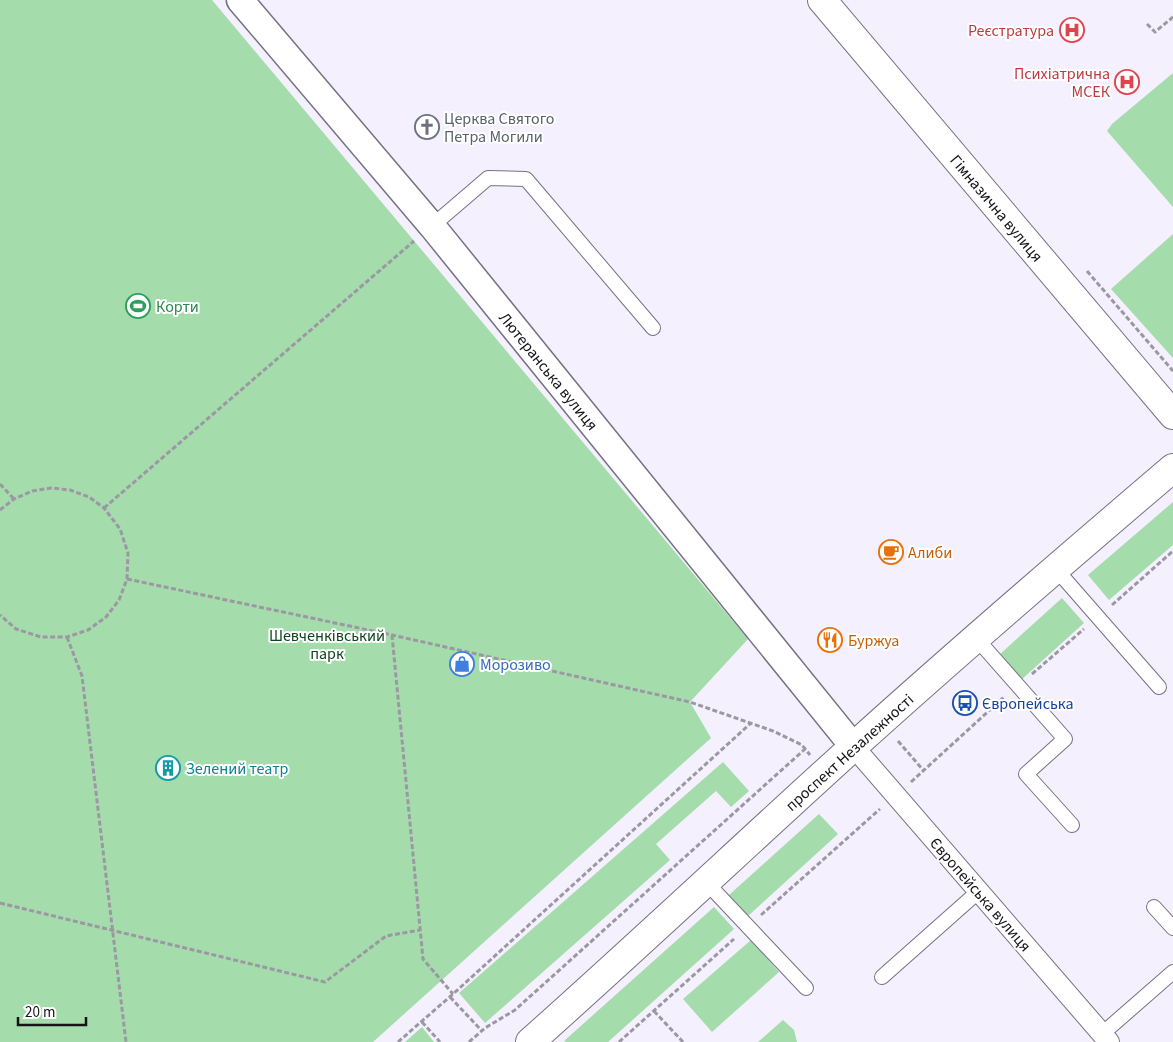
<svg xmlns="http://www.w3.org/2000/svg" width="1173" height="1042" viewBox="0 0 1173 1042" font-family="'Source Sans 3',sans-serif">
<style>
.green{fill:#a4dcab}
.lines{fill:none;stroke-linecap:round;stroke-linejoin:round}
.service-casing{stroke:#777181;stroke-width:16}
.pedestrian-casing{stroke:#777181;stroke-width:22}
.minor-casing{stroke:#777181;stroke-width:29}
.tertiary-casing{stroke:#777181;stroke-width:30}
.path{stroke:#9c98a3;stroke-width:3;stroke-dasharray:5 2.5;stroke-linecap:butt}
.service{stroke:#fff;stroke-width:14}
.pedestrian{stroke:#fff;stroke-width:20}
.minor{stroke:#fff;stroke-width:26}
.tertiary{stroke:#fff;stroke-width:28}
.labels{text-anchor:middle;stroke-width:4;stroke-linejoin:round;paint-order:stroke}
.health-label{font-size:16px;fill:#be3a42;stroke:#fff;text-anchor:end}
.worship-label{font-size:16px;fill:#5b616d;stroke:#fff;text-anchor:start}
.street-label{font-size:16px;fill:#151318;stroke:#fff}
.leisure-label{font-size:16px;fill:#27864d;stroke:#fff;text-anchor:start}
.food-label{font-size:16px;fill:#c56008;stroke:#fff;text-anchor:start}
.park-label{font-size:16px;fill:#0d461c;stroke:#fff}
.shop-label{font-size:16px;fill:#366cbe;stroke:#fff;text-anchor:start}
.transit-label{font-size:16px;fill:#164399;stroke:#fff;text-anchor:start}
.culture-label{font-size:16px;fill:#0d838f;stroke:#fff;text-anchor:start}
</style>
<rect width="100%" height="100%" fill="#f4f0fe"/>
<g class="green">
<path d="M0,0H212L748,639L690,702L711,738L373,1042H0Z"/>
<path d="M1173,73V207L1107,131L1112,124Z"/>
<path d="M1173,234V358L1111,289Z"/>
<path d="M1173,502V545L1109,600L1088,575Z"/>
<path d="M1062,598L1084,623L1021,680L999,655Z"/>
<path d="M723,762L749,791L731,807L716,791L656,844L670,860L485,1023L459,993Z"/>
<path d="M819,814L838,834L748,916L729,895Z"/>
<path d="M714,907L734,929L608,1042H566L564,1041Z"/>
<path d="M751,940L779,972L712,1032L683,999Z"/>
<path d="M783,1020L794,1030L797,1042H758Z"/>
<path d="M422,1027L434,1042H405Z"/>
</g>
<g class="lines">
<defs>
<g id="service">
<path d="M432,226L488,178L526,179L653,328"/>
<path d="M1055,568L1159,687"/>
<path d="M976,638L1065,739L1026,774L1072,825"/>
<path d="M706,882L806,988"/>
<path d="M1154,907L1173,928"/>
<path d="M882,977L979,891"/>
<path d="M1102,1034L1173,972"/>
</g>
<path id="pedestrian" d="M853,746L1109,1042"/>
<path id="minor" d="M240,0L432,226L853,746"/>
<g id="tertiary">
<path d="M822,0L1173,415"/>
<path d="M530,1042C639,945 745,845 853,747C958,652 1065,560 1173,468"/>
</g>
</defs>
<use href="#service" class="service-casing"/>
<use href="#pedestrian" class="pedestrian-casing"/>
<use href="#minor" class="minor-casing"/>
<use href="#tertiary" class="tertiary-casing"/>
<g class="path">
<path d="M1147,24L1155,32L1173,17"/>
<path d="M1087,271L1173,371"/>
<path d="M0,484L14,499"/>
<path d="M104,508L414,241"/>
<path d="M0,510L14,499L32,491L51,488L70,490L89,497L104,508L120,529L128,553L127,579L119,600L106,617L88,630L67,637H41L16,629L0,615"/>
<path d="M127,579L392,635L690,702L773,731L802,745L810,755"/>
<path d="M1112,605L1173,551"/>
<path d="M392,635L423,959L453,994"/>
<path d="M67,637L82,676L126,1042"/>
<path d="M1032,674L1084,629"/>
<path d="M898,741L924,771"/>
<path d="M911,782L1004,697"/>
<path d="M0,903L325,982L386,936L420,930"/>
<path d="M761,915L880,809"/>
<path d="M450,997L482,1031"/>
<path d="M654,1011L683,1042"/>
<path d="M422,1022L440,1042"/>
<path d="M398,1042L453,994L751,723"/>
<path d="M469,1042L485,1028L515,1010L805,749"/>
<path d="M619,1042L734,939"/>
</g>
<use href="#service" class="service"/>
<use href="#pedestrian" class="pedestrian"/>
<use href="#minor" class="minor"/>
<use href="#tertiary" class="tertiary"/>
</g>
<defs>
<symbol id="hospital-ring" viewBox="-11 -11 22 22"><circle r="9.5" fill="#fff" stroke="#e0444e" stroke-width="1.5"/><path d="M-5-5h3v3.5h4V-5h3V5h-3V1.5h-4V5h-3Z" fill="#e0444e"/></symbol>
<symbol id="church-ring" viewBox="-11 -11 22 22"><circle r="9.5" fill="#fff" stroke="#6b7280" stroke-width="1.5"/><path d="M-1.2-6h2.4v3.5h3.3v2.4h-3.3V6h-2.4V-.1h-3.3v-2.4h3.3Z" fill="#6b7280"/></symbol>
<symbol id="stadium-ring" viewBox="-11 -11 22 22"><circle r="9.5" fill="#fff" stroke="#2e9e5b" stroke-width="1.5"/><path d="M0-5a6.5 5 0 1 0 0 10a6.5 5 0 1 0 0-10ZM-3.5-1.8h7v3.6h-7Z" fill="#2e9e5b"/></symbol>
<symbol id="cafe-ring" viewBox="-11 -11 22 22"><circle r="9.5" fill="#fff" stroke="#e8710a" stroke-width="1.5"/><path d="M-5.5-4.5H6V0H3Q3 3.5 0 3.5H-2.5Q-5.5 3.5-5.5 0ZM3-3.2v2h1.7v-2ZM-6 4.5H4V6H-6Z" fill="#e8710a"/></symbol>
<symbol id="restaurant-ring" viewBox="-11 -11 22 22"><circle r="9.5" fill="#fff" stroke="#e8710a" stroke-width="1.5"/><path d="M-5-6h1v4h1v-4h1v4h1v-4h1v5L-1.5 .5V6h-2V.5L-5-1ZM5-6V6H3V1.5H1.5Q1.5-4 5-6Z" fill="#e8710a"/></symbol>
<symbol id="shop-ring" viewBox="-11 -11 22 22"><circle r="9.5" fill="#fff" stroke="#3f7fe0" stroke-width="1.5"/><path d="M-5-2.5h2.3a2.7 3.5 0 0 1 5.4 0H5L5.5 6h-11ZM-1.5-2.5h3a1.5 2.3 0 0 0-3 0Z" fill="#3f7fe0"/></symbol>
<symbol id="bus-ring" viewBox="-11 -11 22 22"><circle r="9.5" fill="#fff" stroke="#1a4fb4" stroke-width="1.5"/><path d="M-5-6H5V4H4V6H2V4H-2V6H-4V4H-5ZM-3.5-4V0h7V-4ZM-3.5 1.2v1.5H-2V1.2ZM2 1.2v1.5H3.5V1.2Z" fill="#1a4fb4"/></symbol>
<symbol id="building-ring" viewBox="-11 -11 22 22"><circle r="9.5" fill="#fff" stroke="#0f9aa8" stroke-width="1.5"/><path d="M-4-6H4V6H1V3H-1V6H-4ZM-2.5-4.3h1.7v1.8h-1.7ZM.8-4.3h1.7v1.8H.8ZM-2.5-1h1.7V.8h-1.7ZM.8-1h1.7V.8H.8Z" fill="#0f9aa8"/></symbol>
</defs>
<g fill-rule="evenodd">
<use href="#hospital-ring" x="1058" y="16" width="28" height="28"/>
<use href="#hospital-ring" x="1113" y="68" width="28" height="28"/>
<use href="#church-ring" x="413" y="113" width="28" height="28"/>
<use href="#stadium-ring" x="124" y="292" width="28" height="28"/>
<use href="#cafe-ring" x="877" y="538" width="28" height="28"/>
<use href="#restaurant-ring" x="816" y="626" width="28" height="28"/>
<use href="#shop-ring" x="448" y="650" width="28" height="28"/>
<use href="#bus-ring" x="951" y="689" width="28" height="28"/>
<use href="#building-ring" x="154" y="754" width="28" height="28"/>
</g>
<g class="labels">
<g class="health-label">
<text x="1054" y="36">Реєстратура</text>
<text x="1110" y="79">Психіатрична<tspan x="1110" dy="18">МСЕК</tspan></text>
</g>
<g class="worship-label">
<text x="444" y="124">Церква Святого<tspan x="444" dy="18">Петра Могили</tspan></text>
</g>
<g class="street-label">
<text transform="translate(997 208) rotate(50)" y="6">Гімназична вулиця</text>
<text transform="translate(549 371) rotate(51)" y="6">Лютеранська вулиця</text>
<text transform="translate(849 752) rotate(-42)" y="6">проспект Незалежності</text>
<text transform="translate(981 894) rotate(49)" y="6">Європейська вулиця</text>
</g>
<g class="leisure-label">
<text x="156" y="312">Корти</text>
</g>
<g class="food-label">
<text x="908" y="558">Алиби</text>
<text x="848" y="646">Буржуа</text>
</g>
<g class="park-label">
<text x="327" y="641">Шевченківський<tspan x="327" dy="18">парк</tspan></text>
</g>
<g class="shop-label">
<text x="480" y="670">Морозиво</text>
</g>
<g class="transit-label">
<text x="982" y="709">Європейська</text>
</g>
<g class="culture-label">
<text x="186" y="774">Зелений театр</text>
</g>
</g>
<path d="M18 1017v8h68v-8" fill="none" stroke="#151318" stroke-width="2.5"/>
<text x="25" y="1017" font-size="15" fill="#151318" stroke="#ffffff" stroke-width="4" paint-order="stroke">20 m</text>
</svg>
